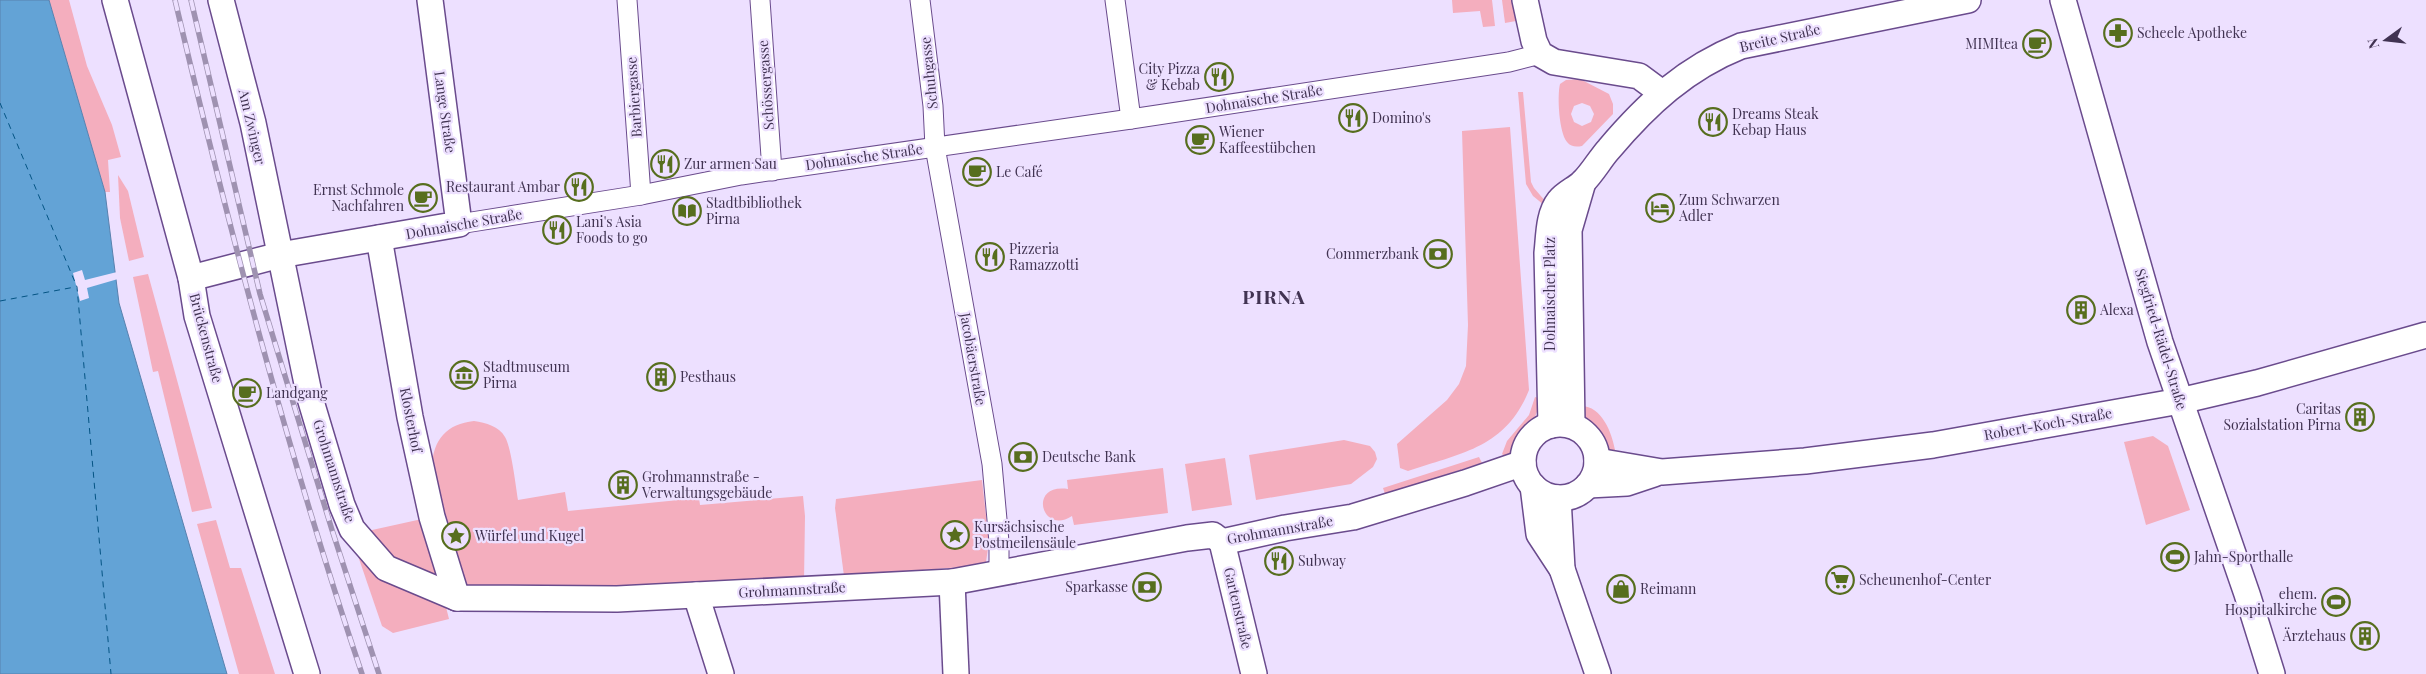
<svg xmlns="http://www.w3.org/2000/svg" width="2426" height="674" viewBox="0 0 2426 674" font-family="'Playfair Display',serif">
<style>
.green{fill:#f4aebe;fill-rule:evenodd}
.water{fill:#63a3d6;stroke:#5981ae}
.pier{fill:#ede0ff}
.lines{fill:none;stroke-linecap:round;stroke-linejoin:round}
.ferry{stroke:#045484;stroke-width:1;stroke-dasharray:6 5;stroke-linecap:butt}
.pedestrian-casing{stroke:#6a4b8d;stroke-width:21}
.minor-casing{stroke:#6a4b8d;stroke-width:28}
.pedestrian{stroke:#fff;stroke-width:19}
.minor{stroke:#fff;stroke-width:25}
.rail-casing{stroke:#9f92b1;stroke-width:5.5}
.rail{stroke:#ede0ff;stroke-width:4;stroke-dasharray:11;stroke-linecap:butt}
.labels{text-anchor:middle;stroke-width:4.5;stroke-linejoin:round;paint-order:stroke}
.poi-label{font-size:14px;fill:#413352;stroke:#ede0ff;text-anchor:start}
.street-label{font-size:14px;fill:#413352;stroke:#ede0ff}
.district-label{font-size:19px;font-weight:bold;letter-spacing:1px;fill:#413352;stroke:#ede0ff}
</style>
<rect width="100%" height="100%" fill="#ede0ff"/>
<g class="green">
<path d="M49,0H69L87,66L112,125L121,157L108,160L110,192H105Z"/>
<path d="M1452,0H1492L1495,26L1483,27L1480,11L1453,13Z"/>
<path d="M1502,0H1512L1516,21L1505,23Z"/>
<path d="M1580,79L1609,94L1613,104V114L1582,146C1576,147 1571,147 1567,142C1559,132 1557,96 1560,84L1566,80ZM1582,103L1590,106L1594,114L1591,122L1582,126L1574,122L1571,114L1574,106Z"/>
<path d="M1518,92H1523L1531,182L1534,188L1546,202L1544,205L1533,196L1526,184Z"/>
<path d="M1510,127L1529,390C1506,448 1461,453 1408,471L1400,468L1397,444L1447,400L1459,384L1466,366L1468,325L1462,131Z"/>
<path d="M118,175L128,191L144,257L129,261L120,218Z"/>
<path d="M148,274L212,508L192,512L158,371L153,372L133,277Z"/>
<path d="M1535,397L1542,399L1533,422L1518,439L1510,455L1505,457L1502,454L1507,441L1529,415Z"/>
<path d="M1581,406C1602,406 1612,433 1615,450H1609L1602,437L1583,415Z"/>
<path d="M474,421C486,423 499,426 505,437C511,446 516,487 518,500L565,492L568,511L699,498L700,505L803,496L805,516L804,581L689,587L466,591L459,576L432,467C433,439 447,424 474,421Z"/>
<path d="M2153,436L2168,446L2190,510L2146,525L2124,442Z"/>
<path d="M1344,440L1370,446L1375,452L1377,459L1373,467L1351,484L1256,500L1249,455Z"/>
<path d="M1479,457L1482,463L1385,494L1383,488Z"/>
<path d="M1225,458L1232,505L1192,511L1185,464Z"/>
<path d="M1163,468L1168,513L1074,525L1072,516C1042,536 1027,483 1068,489L1067,480Z"/>
<path d="M982,480L989,542L986,562L962,567L844,576L835,508L836,499Z"/>
<path d="M422,519L441,583L392,561L363,532Z"/>
<path d="M216,520L230,568H241L275,674H239L197,524Z"/>
<path d="M357,553L444,599L449,619L393,633L382,626Z"/>
</g>
<path class="water" d="M0,0H49L105,192L119,303L227,674H0Z"/>
<path class="pier" d="M82,270L85,280L117,272L118,279L87,288L89,298L80,301L73,273Z"/>
<g class="lines">
<g class="ferry">
<path d="M0,103L77,287L111,674"/>
<path d="M0,301L75,287"/>
</g>
<defs>
<g id="pedestrian">
<path d="M627,0L641,195"/>
<path d="M760,0L772,171"/>
<path d="M920,0L933,106L935,147L992,464L999,542V573"/>
<path d="M1115,0L1131,119"/>
<path d="M459,224L641,195L741,175L1131,119L1509,62L1540,54"/>
</g>
<g id="minor">
<path d="M115,0L191,278L197,316L307,674"/>
<path d="M221,0L253,123L310,398L342,505L352,529L386,568L457,598L617,599L952,582L1187,538L1213,535L1222,542"/>
<path d="M1525,0L1534,41L1540,54L1554,62L1639,76L1662,93"/>
<path d="M2063,0L2160,342L2247,594L2272,674"/>
<path d="M379,238L410,417L432,517L457,598"/>
<path d="M191,278L280,255L459,224L430,0"/>
<circle cx="1560" cy="461" r="37"/>
<path d="M1551,425L1547,253C1549,237 1548,215 1559,201C1565,193 1576,189 1583,182C1593,172 1600,159 1609,149C1647,104 1686,68 1741,46L1968,0"/>
<path d="M1572,425L1569,230L1583,182"/>
<path d="M1597,461L1662,472L1805,461L1933,445L2180,401L2257,383L2426,335"/>
<path d="M1588,485L1627,483L1654,474"/>
<path d="M1533,486L1539,534L1562,569L1598,674"/>
<path d="M1558,498L1562,569"/>
<path d="M1222,542L1285,528L1353,517L1465,483L1523,463"/>
<path d="M1222,542L1254,674"/>
<path d="M952,582L956,674"/>
<path d="M696,595L721,674"/>
</g>
</defs>
<use href="#pedestrian" class="pedestrian-casing"/>
<use href="#minor" class="minor-casing"/>
<use href="#pedestrian" class="pedestrian"/>
<use href="#minor" class="minor"/>
<defs>
<g id="rail">
<path d="M175,0C229,229 287,451 362,674"/>
<path d="M191,0L260,294L332,530L379,674"/>
</g>
</defs>
<use href="#rail" class="rail-casing"/>
<use href="#rail" class="rail"/>
</g>
<defs>
<symbol id="pharmacy-ring" viewBox="-11 -11 22 22"><circle r="9.5" fill="#ede0ff" stroke="#576e1e" stroke-width="1.5"/><path d="M-2-6h4v4h4v4h-4v4h-4v-4h-4v-4h4Z" fill="#576e1e"/></symbol>
<symbol id="cafe-ring" viewBox="-11 -11 22 22"><circle r="9.5" fill="#ede0ff" stroke="#576e1e" stroke-width="1.5"/><path d="M-5.5-4.5H6V0H3Q3 3.5 0 3.5H-2.5Q-5.5 3.5-5.5 0ZM3-3.2v2h1.7v-2ZM-6 4.5H4V6H-6Z" fill="#576e1e"/></symbol>
<symbol id="restaurant-ring" viewBox="-11 -11 22 22"><circle r="9.5" fill="#ede0ff" stroke="#576e1e" stroke-width="1.5"/><path d="M-5-6h1v4h1v-4h1v4h1v-4h1v5L-1.5 .5V6h-2V.5L-5-1ZM5-6V6H3V1.5H1.5Q1.5-4 5-6Z" fill="#576e1e"/></symbol>
<symbol id="hotel-ring" viewBox="-11 -11 22 22"><circle r="9.5" fill="#ede0ff" stroke="#576e1e" stroke-width="1.5"/><path d="M-6-4.5h1.5V1H6V5H4.5V3h-9V5H-6ZM-4 0a1.8 1.8 0 1 1 3.6 0ZM.5 0V-2.5h3Q6-2.5 6 0Z" fill="#576e1e"/></symbol>
<symbol id="library-ring" viewBox="-11 -11 22 22"><circle r="9.5" fill="#ede0ff" stroke="#576e1e" stroke-width="1.5"/><path d="M-6-4Q-3-5.5-.7-3.5V5Q-3 3-6 4ZM6-4Q3-5.5 .7-3.5V5Q3 3 6 4Z" fill="#576e1e"/></symbol>
<symbol id="bank-ring" viewBox="-11 -11 22 22"><circle r="9.5" fill="#ede0ff" stroke="#576e1e" stroke-width="1.5"/><path d="M-6-4H6V4H-6ZM0-2.3a2.3 2.3 0 1 0 0 4.6a2.3 2.3 0 1 0 0-4.6Z" fill="#576e1e"/></symbol>
<symbol id="building-ring" viewBox="-11 -11 22 22"><circle r="9.5" fill="#ede0ff" stroke="#576e1e" stroke-width="1.5"/><path d="M-4-6H4V6H1V3H-1V6H-4ZM-2.5-4.3h1.7v1.8h-1.7ZM.8-4.3h1.7v1.8H.8ZM-2.5-1h1.7V.8h-1.7ZM.8-1h1.7V.8H.8Z" fill="#576e1e"/></symbol>
<symbol id="museum-ring" viewBox="-11 -11 22 22"><circle r="9.5" fill="#ede0ff" stroke="#576e1e" stroke-width="1.5"/><path d="M0-6L6-3V-2H-6V-3ZM-5-1h2V3h-2ZM-1-1h2V3h-2ZM3-1h2V3H3ZM-6 4H6V6H-6Z" fill="#576e1e"/></symbol>
<symbol id="sight-ring" viewBox="-11 -11 22 22"><circle r="9.5" fill="#ede0ff" stroke="#576e1e" stroke-width="1.5"/><path d="M0-6L1.8-2.2L6-1.7L2.9 1.2L3.7 5.4L0 3.3L-3.7 5.4L-2.9 1.2L-6-1.7L-1.8-2.2Z" fill="#576e1e"/></symbol>
<symbol id="stadium-ring" viewBox="-11 -11 22 22"><circle r="9.5" fill="#ede0ff" stroke="#576e1e" stroke-width="1.5"/><path d="M0-5a6.5 5 0 1 0 0 10a6.5 5 0 1 0 0-10ZM-3.5-1.8h7v3.6h-7Z" fill="#576e1e"/></symbol>
<symbol id="supermarket-ring" viewBox="-11 -11 22 22"><circle r="9.5" fill="#ede0ff" stroke="#576e1e" stroke-width="1.5"/><path d="M-6-5.5h2.5l.6 2H6L4.5 2H-2.5L-4.4-4H-6ZM-1.5 3.2a1.3 1.3 0 1 0 .1 0ZM3 3.2a1.3 1.3 0 1 0 .1 0Z" fill="#576e1e"/></symbol>
<symbol id="shop-ring" viewBox="-11 -11 22 22"><circle r="9.5" fill="#ede0ff" stroke="#576e1e" stroke-width="1.5"/><path d="M-5-2.5h2.3a2.7 3.5 0 0 1 5.4 0H5L5.5 6h-11ZM-1.5-2.5h3a1.5 2.3 0 0 0-3 0Z" fill="#576e1e"/></symbol>
</defs>
<g fill-rule="evenodd">
<use href="#pharmacy-ring" x="2102" y="17" width="32" height="32"/>
<use href="#cafe-ring" x="2021" y="28" width="32" height="32"/>
<use href="#restaurant-ring" x="1203" y="61" width="32" height="32"/>
<use href="#restaurant-ring" x="1337" y="102" width="32" height="32"/>
<use href="#restaurant-ring" x="1697" y="106" width="32" height="32"/>
<use href="#cafe-ring" x="1184" y="124" width="32" height="32"/>
<use href="#restaurant-ring" x="649" y="148" width="32" height="32"/>
<use href="#cafe-ring" x="961" y="156" width="32" height="32"/>
<use href="#restaurant-ring" x="563" y="171" width="32" height="32"/>
<use href="#cafe-ring" x="407" y="182" width="32" height="32"/>
<use href="#hotel-ring" x="1644" y="192" width="32" height="32"/>
<use href="#library-ring" x="671" y="195" width="32" height="32"/>
<use href="#restaurant-ring" x="541" y="214" width="32" height="32"/>
<use href="#bank-ring" x="1422" y="238" width="32" height="32"/>
<use href="#restaurant-ring" x="974" y="241" width="32" height="32"/>
<use href="#building-ring" x="2065" y="294" width="32" height="32"/>
<use href="#museum-ring" x="448" y="359" width="32" height="32"/>
<use href="#building-ring" x="645" y="361" width="32" height="32"/>
<use href="#cafe-ring" x="231" y="377" width="32" height="32"/>
<use href="#building-ring" x="2344" y="401" width="32" height="32"/>
<use href="#bank-ring" x="1007" y="441" width="32" height="32"/>
<use href="#building-ring" x="607" y="469" width="32" height="32"/>
<use href="#sight-ring" x="939" y="519" width="32" height="32"/>
<use href="#sight-ring" x="440" y="520" width="32" height="32"/>
<use href="#stadium-ring" x="2159" y="541" width="32" height="32"/>
<use href="#restaurant-ring" x="1263" y="545" width="32" height="32"/>
<use href="#supermarket-ring" x="1824" y="564" width="32" height="32"/>
<use href="#bank-ring" x="1131" y="571" width="32" height="32"/>
<use href="#shop-ring" x="1605" y="573" width="32" height="32"/>
<use href="#stadium-ring" x="2320" y="586" width="32" height="32"/>
<use href="#building-ring" x="2349" y="620" width="32" height="32"/>
</g>
<g class="labels">
<g class="poi-label">
<text x="2137" y="38">Scheele Apotheke</text>
<text x="2018" y="49" text-anchor="end">MIMItea</text>
<text x="1200" y="74" text-anchor="end">City Pizza<tspan x="1200" dy="16">&amp; Kebab</tspan></text>
<text x="1732" y="119">Dreams Steak<tspan x="1732" dy="16">Kebap Haus</tspan></text>
<text x="1372" y="123">Domino's</text>
<text x="1219" y="137">Wiener<tspan x="1219" dy="16">Kaffeestübchen</tspan></text>
<text x="684" y="169">Zur armen Sau</text>
<text x="996" y="177">Le Café</text>
<text x="560" y="192" text-anchor="end">Restaurant Ambar</text>
<text x="404" y="195" text-anchor="end">Ernst Schmole<tspan x="404" dy="16">Nachfahren</tspan></text>
<text x="1679" y="205">Zum Schwarzen<tspan x="1679" dy="16">Adler</tspan></text>
<text x="706" y="208">Stadtbibliothek<tspan x="706" dy="16">Pirna</tspan></text>
<text x="576" y="227">Lani's Asia<tspan x="576" dy="16">Foods to go</tspan></text>
<text x="1009" y="254">Pizzeria<tspan x="1009" dy="16">Ramazzotti</tspan></text>
<text x="1419" y="259" text-anchor="end">Commerzbank</text>
<text x="2100" y="315">Alexa</text>
<text x="483" y="372">Stadtmuseum<tspan x="483" dy="16">Pirna</tspan></text>
<text x="680" y="382">Pesthaus</text>
<text x="266" y="398">Landgang</text>
<text x="2341" y="414" text-anchor="end">Caritas<tspan x="2341" dy="16">Sozialstation Pirna</tspan></text>
<text x="1042" y="462">Deutsche Bank</text>
<text x="642" y="482">Grohmannstraße -<tspan x="642" dy="16">Verwaltungsgebäude</tspan></text>
<text x="974" y="532">Kursächsische<tspan x="974" dy="16">Postmeilensäule</tspan></text>
<text x="475" y="541">Würfel und Kugel</text>
<text x="2194" y="562">Jahn-Sporthalle</text>
<text x="1298" y="566">Subway</text>
<text x="1859" y="585">Scheunenhof-Center</text>
<text x="1128" y="592" text-anchor="end">Sparkasse</text>
<text x="1640" y="594">Reimann</text>
<text x="2317" y="599" text-anchor="end">ehem.<tspan x="2317" dy="16">Hospitalkirche</tspan></text>
<text x="2346" y="641" text-anchor="end">Ärztehaus</text>
</g>
<g class="street-label">
<text transform="translate(1780 38) rotate(-13)" y="5">Breite Straße</text>
<text transform="translate(929 73) rotate(-96)" y="5">Schuhgasse</text>
<text transform="translate(766 85) rotate(-94)" y="5">Schössergasse</text>
<text transform="translate(634 97) rotate(-94)" y="5">Barbiergasse</text>
<text transform="translate(1264 99) rotate(-9)" y="5">Dohnaische Straße</text>
<text transform="translate(445 112) rotate(82)" y="5">Lange Straße</text>
<text transform="translate(252 127) rotate(77)" y="5">Am Zwinger</text>
<text transform="translate(864 157) rotate(-8)" y="5">Dohnaische Straße</text>
<text transform="translate(464 224) rotate(-10)" y="5">Dohnaische Straße</text>
<text transform="translate(1550 294) rotate(-90)" y="5">Dohnaischer Platz</text>
<text transform="translate(206 338) rotate(75)" y="5">Brückenstraße</text>
<text transform="translate(2161 339) rotate(73)" y="5">Siegfried-Rädel-Straße</text>
<text transform="translate(973 359) rotate(80)" y="5">Jacobäerstraße</text>
<text transform="translate(411 420) rotate(79)" y="5">Klosterhof</text>
<text transform="translate(2048 424) rotate(-10)" y="5">Robert-Koch-Straße</text>
<text transform="translate(334 471) rotate(72)" y="5">Grohmannstraße</text>
<text transform="translate(1280 530) rotate(-10)" y="5">Grohmannstraße</text>
<text transform="translate(792 590) rotate(-3)" y="5">Grohmannstraße</text>
<text transform="translate(1238 608) rotate(77)" y="5">Gartenstraße</text>
</g>
<g class="district-label">
<text x="1274" y="304">PIRNA</text>
</g>
</g>
<g transform="translate(2386 40) rotate(255)" stroke="#ede0ff" stroke-width="4" paint-order="stroke">
<path d="M0-4L9 19L0 12L-9 19Z" fill="#413352"/>
<text y="-8" font-size="14" font-weight="bold" text-anchor="middle" fill="#413352">N</text>
</g>
</svg>
